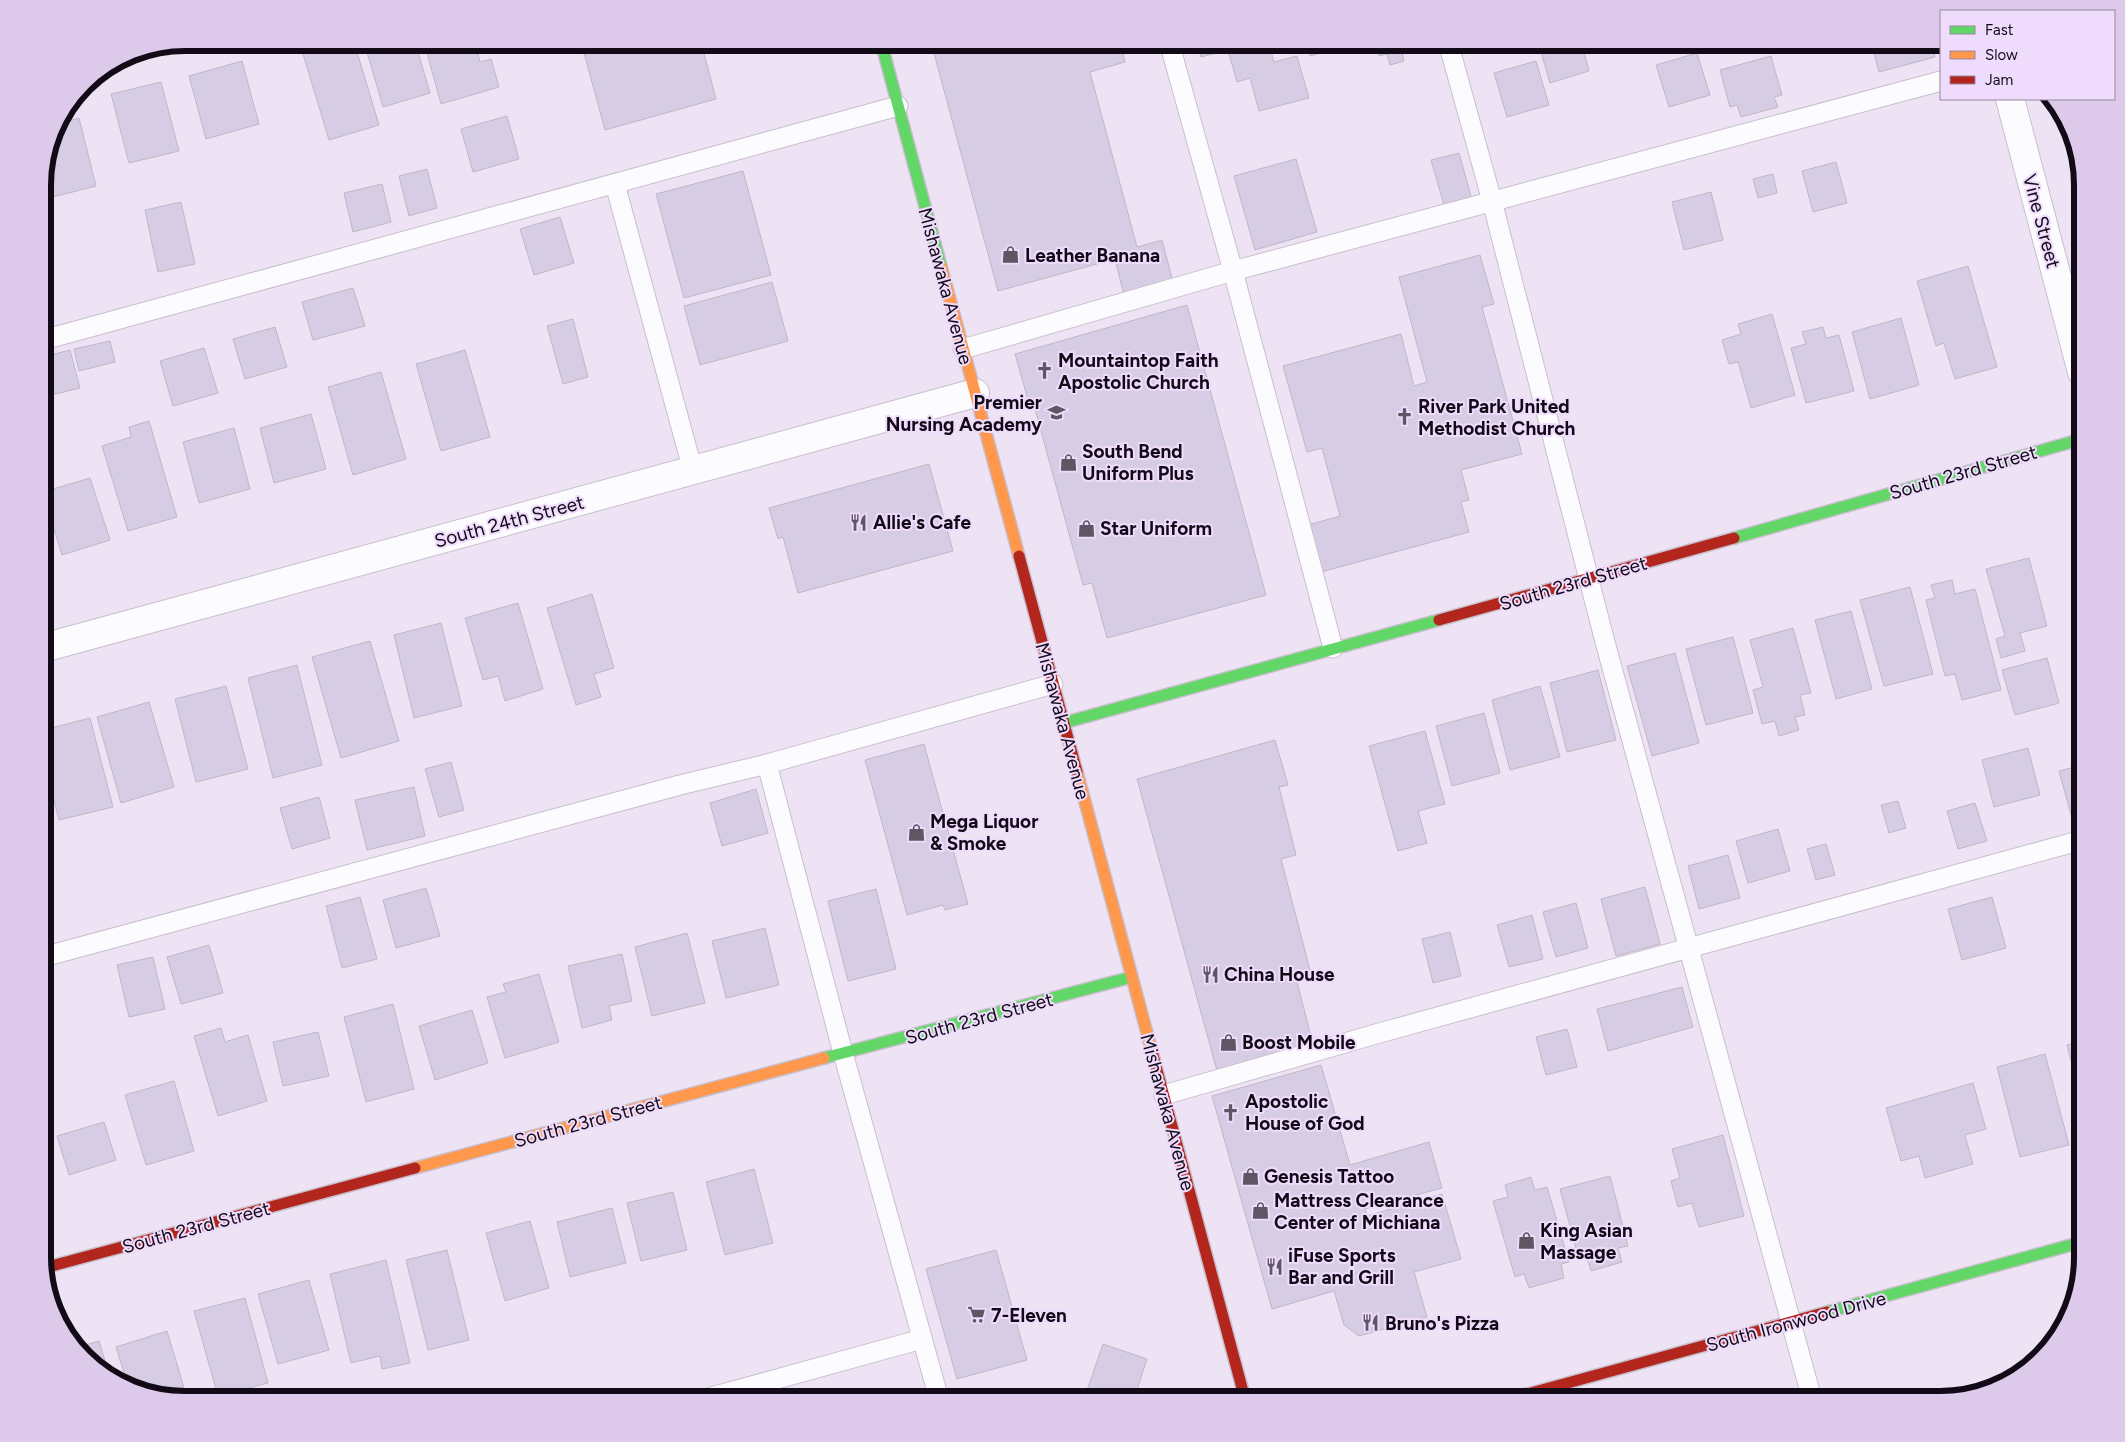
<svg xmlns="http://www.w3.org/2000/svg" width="2125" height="1442" viewBox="0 0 2125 1442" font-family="Figtree,sans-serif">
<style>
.building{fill:#d6cde5;stroke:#bdb7c6}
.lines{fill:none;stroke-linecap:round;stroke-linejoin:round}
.lane-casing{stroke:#c8bfcd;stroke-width:21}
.street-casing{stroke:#c8bfcd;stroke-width:30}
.fast-casing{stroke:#c8bfcd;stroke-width:14}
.slow-casing{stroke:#c8bfcd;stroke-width:14}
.jam-casing{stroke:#c8bfcd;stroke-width:14}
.lane{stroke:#fcfbfd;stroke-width:19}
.street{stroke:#fcfbfd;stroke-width:28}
.fast{stroke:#63d668;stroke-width:11}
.slow{stroke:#ff974d;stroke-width:11}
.jam{stroke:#b3261e;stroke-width:11}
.labels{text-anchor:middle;stroke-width:4;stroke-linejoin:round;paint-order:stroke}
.street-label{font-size:19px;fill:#120a17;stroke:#efdbfc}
.poi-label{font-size:19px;font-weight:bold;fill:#120a17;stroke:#efdbfc;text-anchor:start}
.rim{fill:none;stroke:#120a17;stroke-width:6}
</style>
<rect width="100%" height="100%" fill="#eee3f4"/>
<g class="building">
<path d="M306,42H354L379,125L329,140L300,44Z"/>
<path d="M364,42H415L430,93L383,107Z"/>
<path d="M424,42H475L480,62L491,59L499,87L441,104Z"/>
<path d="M581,42H701L716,99L605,130Z"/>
<path d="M931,42H1120L1125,62L1090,72L1137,247L1162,240L1173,282L1124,295L1115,259L998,291Z"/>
<path d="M1197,42H1289L1270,48L1274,62L1297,56L1309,98L1259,111L1250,78L1237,82L1228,50L1201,57Z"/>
<path d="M1306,42H1360L1310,56Z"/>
<path d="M1375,42H1414L1415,46L1401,49L1404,61L1390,65L1387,54L1379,56Z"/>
<path d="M1538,42H1581L1589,71L1550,83Z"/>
<path d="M1871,42H1931L1935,57L1879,72Z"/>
<path d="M1697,53L1710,95L1669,107L1656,65Z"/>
<path d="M1771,56L1782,95L1774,97L1778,107L1741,117L1737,105L1730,107L1720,70Z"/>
<path d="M242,61L259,124L206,139L189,76Z"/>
<path d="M1536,61L1549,105L1507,117L1494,73Z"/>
<path d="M161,82L179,151L129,163L111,94Z"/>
<path d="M507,116L519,159L473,172L461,129Z"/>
<path d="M79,118L96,186L53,197L45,166L53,130L58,124Z"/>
<path d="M1459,153L1472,200L1445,208L1431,160Z"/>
<path d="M1296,159L1317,232L1255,250L1234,176Z"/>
<path d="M1836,162L1847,203L1813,212L1802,171Z"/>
<path d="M427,169L437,208L409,216L399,176Z"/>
<path d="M743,171L771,275L684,298L656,194Z"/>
<path d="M1773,174L1777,193L1758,198L1753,179Z"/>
<path d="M382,184L391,222L353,232L344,193Z"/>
<path d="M1711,192L1723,240L1684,250L1672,202Z"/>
<path d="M181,202L195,264L158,272L145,210Z"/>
<path d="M560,217L574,263L534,275L520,229Z"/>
<path d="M1480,255L1494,304L1482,307L1522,454L1461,470L1469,500L1461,502L1469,532L1321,572L1308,525L1340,516L1322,448L1307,452L1283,366L1401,334L1414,386L1427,382L1399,277Z"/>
<path d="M1968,266L1997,367L1955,379L1944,343L1936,346L1917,281Z"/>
<path d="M772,282L788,341L700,365L684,306Z"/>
<path d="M353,288L365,326L313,340L302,302Z"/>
<path d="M1187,305L1266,595L1107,638L1092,583L1083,585L1032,398L1028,400L1015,354Z"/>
<path d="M1772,314L1795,395L1751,408L1738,362L1729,364L1722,340L1741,334L1738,324Z"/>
<path d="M1901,318L1919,385L1870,399L1852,332Z"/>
<path d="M573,319L588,377L563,384L547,326Z"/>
<path d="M275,327L287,367L245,379L233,339Z"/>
<path d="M1823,327L1826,338L1839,335L1854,391L1806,403L1791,348L1806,344L1802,332Z"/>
<path d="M110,341L115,362L79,371L74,349Z"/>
<path d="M204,348L218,393L173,406L160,361Z"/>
<path d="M70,350L80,388L43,397V357Z"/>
<path d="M465,350L490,437L441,451L416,364Z"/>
<path d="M381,372L406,459L353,475L328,387Z"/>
<path d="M311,414L326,469L274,483L260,428Z"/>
<path d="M149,421L177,517L128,531L102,446L131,437L129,427Z"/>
<path d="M234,428L250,489L199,503L183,442Z"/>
<path d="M929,464L953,551L798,593L783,537L778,539L769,508Z"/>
<path d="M90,478L110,540L62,555L43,492Z"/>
<path d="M2029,558L2047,626L2020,633L2025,651L2001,658L1996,639L2005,636L1986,569Z"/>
<path d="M1952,580L1955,594L1975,589L2001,690L1962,700L1955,674L1945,676L1926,600L1935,598L1931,585Z"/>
<path d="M1910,587L1933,674L1884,686L1860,600Z"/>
<path d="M592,594L614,668L594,674L601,697L576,705L547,608Z"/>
<path d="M518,603L543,689L505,701L498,676L483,680L465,618Z"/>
<path d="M1851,611L1872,689L1836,699L1815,620Z"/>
<path d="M441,623L462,706L414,718L394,635Z"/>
<path d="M1793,628L1811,693L1800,695L1805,715L1795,717L1799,730L1779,736L1775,721L1762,724L1753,690L1763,687L1750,640Z"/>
<path d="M1733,637L1753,713L1706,725L1686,649Z"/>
<path d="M370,641L399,741L341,758L312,657Z"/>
<path d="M1675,653L1699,743L1652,756L1627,666Z"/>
<path d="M2047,658L2059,703L2015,715L2002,670Z"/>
<path d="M297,665L322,765L273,778L248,678Z"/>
<path d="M1598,670L1616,740L1567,752L1550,683Z"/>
<path d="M226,686L248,769L196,782L175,699Z"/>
<path d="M1540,686L1560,757L1510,770L1492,700Z"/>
<path d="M149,702L174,787L121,803L97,717Z"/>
<path d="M1484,713L1500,773L1452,786L1436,726Z"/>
<path d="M90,718L113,807L59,820L43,758V730Z"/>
<path d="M1425,731L1445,804L1418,811L1427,843L1398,851L1369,746Z"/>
<path d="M1275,740L1288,785L1279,787L1296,855L1281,859L1310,970L1295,974L1313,1044L1217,1071L1137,779Z"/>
<path d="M924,744L968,904L945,910L943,905L907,915L865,760Z"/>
<path d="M2028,748L2040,795L1994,807L1982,760Z"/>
<path d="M451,762L464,810L439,817L425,769Z"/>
<path d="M2082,765V816L2072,818L2059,771Z"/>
<path d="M414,787L425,836L367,850L355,800Z"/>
<path d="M756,789L768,833L722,846L710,803Z"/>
<path d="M319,797L330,838L292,849L280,808Z"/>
<path d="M1898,801L1906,828L1889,833L1881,805Z"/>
<path d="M1975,803L1987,841L1958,849L1947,811Z"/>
<path d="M1778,829L1790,871L1748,883L1736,841Z"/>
<path d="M1826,844L1835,875L1816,880L1807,849Z"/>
<path d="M1728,855L1740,898L1699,909L1688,866Z"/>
<path d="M1645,887L1660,944L1616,956L1601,899Z"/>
<path d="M426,888L440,936L396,948L383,900Z"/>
<path d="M876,889L896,969L848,981L828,901Z"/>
<path d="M360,897L377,959L342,968L326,906Z"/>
<path d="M1992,897L2006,948L1962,960L1948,909Z"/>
<path d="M1576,903L1588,948L1556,957L1543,912Z"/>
<path d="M1532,915L1543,959L1509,967L1497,925Z"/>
<path d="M765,928L779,985L726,998L712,941Z"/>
<path d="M1450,932L1461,976L1433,983L1422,939Z"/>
<path d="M687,933L705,1003L652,1016L635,947Z"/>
<path d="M209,945L223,993L181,1004L167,957Z"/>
<path d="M622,954L632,1001L609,1006L612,1020L582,1028L568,966Z"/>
<path d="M153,957L165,1009L129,1017L117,965Z"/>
<path d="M539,974L559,1042L505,1058L487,997L506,992L503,984Z"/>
<path d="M1682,987L1693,1027L1608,1051L1597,1009Z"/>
<path d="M393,1004L414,1089L366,1102L344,1017Z"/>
<path d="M472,1010L488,1063L435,1080L419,1026Z"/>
<path d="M221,1028L225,1042L248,1035L267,1101L218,1116L194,1036Z"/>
<path d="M1567,1029L1577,1067L1546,1075L1536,1037Z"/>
<path d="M318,1032L329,1076L283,1086L273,1042Z"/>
<path d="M2082,1041V1104L2067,1045Z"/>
<path d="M2045,1054L2069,1145L2020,1157L1997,1067Z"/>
<path d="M1321,1065L1350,1165L1429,1142L1442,1188L1365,1209L1367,1216L1442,1194L1461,1259L1414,1272L1427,1317L1359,1336L1344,1325L1334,1291L1272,1309L1212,1096Z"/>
<path d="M174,1081L194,1151L146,1165L125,1095Z"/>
<path d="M1973,1083L1986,1129L1965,1135L1973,1164L1925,1178L1919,1156L1901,1161L1886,1108Z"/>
<path d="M104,1122L116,1160L69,1175L57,1136Z"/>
<path d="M1723,1135L1744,1216L1699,1227L1692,1203L1678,1207L1671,1181L1680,1178L1672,1149Z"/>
<path d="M754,1169L773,1243L725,1255L706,1182Z"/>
<path d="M1610,1176L1628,1246L1618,1248L1622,1262L1591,1271L1587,1258L1579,1260L1560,1189Z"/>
<path d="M1531,1177L1535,1190L1547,1187L1569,1262L1561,1264L1564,1278L1529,1288L1524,1274L1515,1277L1493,1201L1508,1197L1505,1185Z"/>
<path d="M673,1192L687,1250L641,1261L627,1203Z"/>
<path d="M612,1208L626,1263L570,1277L557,1222Z"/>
<path d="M530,1221L549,1288L505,1301L486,1233Z"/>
<path d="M447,1250L469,1340L428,1350L406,1260Z"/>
<path d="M996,1250L1027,1360L957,1379L926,1269Z"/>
<path d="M386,1260L410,1363L382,1369L380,1356L351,1363L330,1274Z"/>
<path d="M309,1280L329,1350L278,1364L258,1294Z"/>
<path d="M245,1298L268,1383L218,1396L194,1311Z"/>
<path d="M167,1331L185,1391L172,1395L127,1382L116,1347Z"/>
<path d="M99,1341L110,1377L106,1375L79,1347Z"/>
<path d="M1103,1344L1147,1359L1134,1399H1084Z"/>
<path d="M2018,1371L2003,1385L1992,1387L1990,1379Z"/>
<path d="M431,1393L432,1399H408Z"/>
</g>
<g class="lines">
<defs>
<g id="lane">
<path d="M1169,42L1233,271L1333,648"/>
<path d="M1448,42L1492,201L1605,642L1812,1399"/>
<path d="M615,184L693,471"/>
<path d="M43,340L898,106"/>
<path d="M963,349L1233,271L1941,81"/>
<path d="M767,764L843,1053L939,1399"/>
<path d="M43,957L680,785L767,764L1053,684"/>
<path d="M1164,1095L1383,1032L2082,840"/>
<path d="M704,1399L922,1339"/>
</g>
<g id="street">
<path d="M2010,99L2082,372"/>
<path d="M43,648L975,393"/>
</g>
<g id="fast">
<path d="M881,42L941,266"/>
<path d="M1734,538L2082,439"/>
<path d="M1063,723L1439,620"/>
<path d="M824,1058L1132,977"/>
<path d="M1827,1312L2082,1242"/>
</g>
<g id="slow">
<path d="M941,266L1019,556"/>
<path d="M1077,772L1151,1048"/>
<path d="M415,1168L824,1058"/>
</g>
<g id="jam">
<path d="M1019,556L1077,772"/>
<path d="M1439,620L1734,538"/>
<path d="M1151,1048L1245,1399"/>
<path d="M44,1268L415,1168"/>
<path d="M1509,1399L1827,1312"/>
</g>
</defs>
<use href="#lane" class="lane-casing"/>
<use href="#street" class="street-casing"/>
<use href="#fast" class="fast-casing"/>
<use href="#slow" class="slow-casing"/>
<use href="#jam" class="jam-casing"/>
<use href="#lane" class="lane"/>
<use href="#street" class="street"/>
<use href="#fast" class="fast"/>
<use href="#slow" class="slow"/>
<use href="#jam" class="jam"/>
</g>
<defs>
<symbol id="shop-bare" viewBox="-9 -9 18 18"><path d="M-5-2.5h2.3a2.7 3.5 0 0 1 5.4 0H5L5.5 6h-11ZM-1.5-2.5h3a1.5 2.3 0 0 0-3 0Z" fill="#5f5664" stroke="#efdbfc" stroke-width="2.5" paint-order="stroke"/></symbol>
<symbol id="church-bare" viewBox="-9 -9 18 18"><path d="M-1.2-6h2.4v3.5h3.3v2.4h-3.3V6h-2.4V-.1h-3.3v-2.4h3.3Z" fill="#5f5664" stroke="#efdbfc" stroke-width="2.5" paint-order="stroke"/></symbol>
<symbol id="school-bare" viewBox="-9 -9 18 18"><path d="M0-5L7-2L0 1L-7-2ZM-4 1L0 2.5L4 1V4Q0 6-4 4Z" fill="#5f5664" stroke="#efdbfc" stroke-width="2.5" paint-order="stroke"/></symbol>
<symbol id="restaurant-bare" viewBox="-9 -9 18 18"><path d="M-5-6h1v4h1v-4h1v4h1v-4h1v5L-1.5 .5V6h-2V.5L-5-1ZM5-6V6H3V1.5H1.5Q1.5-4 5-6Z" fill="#5f5664" stroke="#efdbfc" stroke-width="2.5" paint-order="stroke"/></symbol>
<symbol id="supermarket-bare" viewBox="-9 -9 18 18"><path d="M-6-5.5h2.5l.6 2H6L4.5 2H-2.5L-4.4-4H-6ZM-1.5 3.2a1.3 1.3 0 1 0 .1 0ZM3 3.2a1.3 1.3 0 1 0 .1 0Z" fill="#5f5664" stroke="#efdbfc" stroke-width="2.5" paint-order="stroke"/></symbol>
</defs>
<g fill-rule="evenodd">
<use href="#shop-bare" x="998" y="242" width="25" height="25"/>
<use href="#church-bare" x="1032" y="358" width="25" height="25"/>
<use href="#school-bare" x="1044" y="400" width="25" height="25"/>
<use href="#church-bare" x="1392" y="404" width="25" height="25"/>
<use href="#shop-bare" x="1056" y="450" width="25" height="25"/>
<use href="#restaurant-bare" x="846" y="510" width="25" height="25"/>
<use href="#shop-bare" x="1074" y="516" width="25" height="25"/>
<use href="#shop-bare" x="904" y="820" width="25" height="25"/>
<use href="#restaurant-bare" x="1198" y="962" width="25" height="25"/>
<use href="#shop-bare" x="1216" y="1030" width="25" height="25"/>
<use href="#church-bare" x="1218" y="1100" width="25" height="25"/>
<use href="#shop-bare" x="1238" y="1164" width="25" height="25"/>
<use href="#shop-bare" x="1248" y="1198" width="25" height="25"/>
<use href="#shop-bare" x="1514" y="1228" width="25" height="25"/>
<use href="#restaurant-bare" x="1262" y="1254" width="25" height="25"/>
<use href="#supermarket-bare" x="964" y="1302" width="25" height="25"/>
<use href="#restaurant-bare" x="1358" y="1310" width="25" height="25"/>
</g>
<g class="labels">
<g class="street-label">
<text transform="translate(2042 221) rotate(75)" y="7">Vine Street</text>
<text transform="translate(946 286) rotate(75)" y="7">Mishawaka Avenue</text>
<text transform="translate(1963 472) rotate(-16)" y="7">South 23rd Street</text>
<text transform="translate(509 521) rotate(-15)" y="7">South 24th Street</text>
<text transform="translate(1573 583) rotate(-16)" y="7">South 23rd Street</text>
<text transform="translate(1063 721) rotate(75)" y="7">Mishawaka Avenue</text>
<text transform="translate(979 1018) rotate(-15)" y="7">South 23rd Street</text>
<text transform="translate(1168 1112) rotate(75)" y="7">Mishawaka Avenue</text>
<text transform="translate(588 1121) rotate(-15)" y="7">South 23rd Street</text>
<text transform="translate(196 1227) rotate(-15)" y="7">South 23rd Street</text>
<text transform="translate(1796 1321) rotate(-15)" y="7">South Ironwood Drive</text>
</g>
<g class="poi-label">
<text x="1025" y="262">Leather Banana</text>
<text x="1058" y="367">Mountaintop Faith<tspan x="1058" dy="22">Apostolic Church</tspan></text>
<text x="1042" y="409" text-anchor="end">Premier<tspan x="1042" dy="22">Nursing Academy</tspan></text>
<text x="1418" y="413">River Park United<tspan x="1418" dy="22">Methodist Church</tspan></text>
<text x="1082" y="458">South Bend<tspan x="1082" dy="22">Uniform Plus</tspan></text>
<text x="873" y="529">Allie's Cafe</text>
<text x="1100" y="535">Star Uniform</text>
<text x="930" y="828">Mega Liquor<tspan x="930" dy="22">&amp; Smoke</tspan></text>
<text x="1224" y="981">China House</text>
<text x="1242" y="1049">Boost Mobile</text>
<text x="1245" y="1108">Apostolic<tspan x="1245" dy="22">House of God</tspan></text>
<text x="1264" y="1183">Genesis Tattoo</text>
<text x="1274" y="1207">Mattress Clearance<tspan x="1274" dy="22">Center of Michiana</tspan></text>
<text x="1540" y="1237">King Asian<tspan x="1540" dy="22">Massage</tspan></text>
<text x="1288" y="1262">iFuse Sports<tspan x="1288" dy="22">Bar and Grill</tspan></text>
<text x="991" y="1322">7-Eleven</text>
<text x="1385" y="1330">Bruno's Pizza</text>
</g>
</g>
<path d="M0 0H2125V1442H0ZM185 51H1940A134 134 0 0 1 2074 185V1257A134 134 0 0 1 1940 1391H185A134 134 0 0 1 51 1257V185A134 134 0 0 1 185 51Z" fill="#ddcaea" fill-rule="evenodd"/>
<path class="rim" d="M185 51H1940A134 134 0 0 1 2074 185V1257A134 134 0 0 1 1940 1391H185A134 134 0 0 1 51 1257V185A134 134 0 0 1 185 51Z"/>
<rect x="1940" y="10" width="175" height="90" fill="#efdbfc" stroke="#9787a0"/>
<rect x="1950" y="26" width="25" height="8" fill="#63d668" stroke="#9787a0"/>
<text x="1985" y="35" font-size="15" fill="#120a17">Fast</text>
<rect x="1950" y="51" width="25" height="8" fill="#ff974d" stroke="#9787a0"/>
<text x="1985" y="60" font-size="15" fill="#120a17">Slow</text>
<rect x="1950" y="76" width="25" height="8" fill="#b3261e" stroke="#9787a0"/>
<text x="1985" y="85" font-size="15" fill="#120a17">Jam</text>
</svg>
